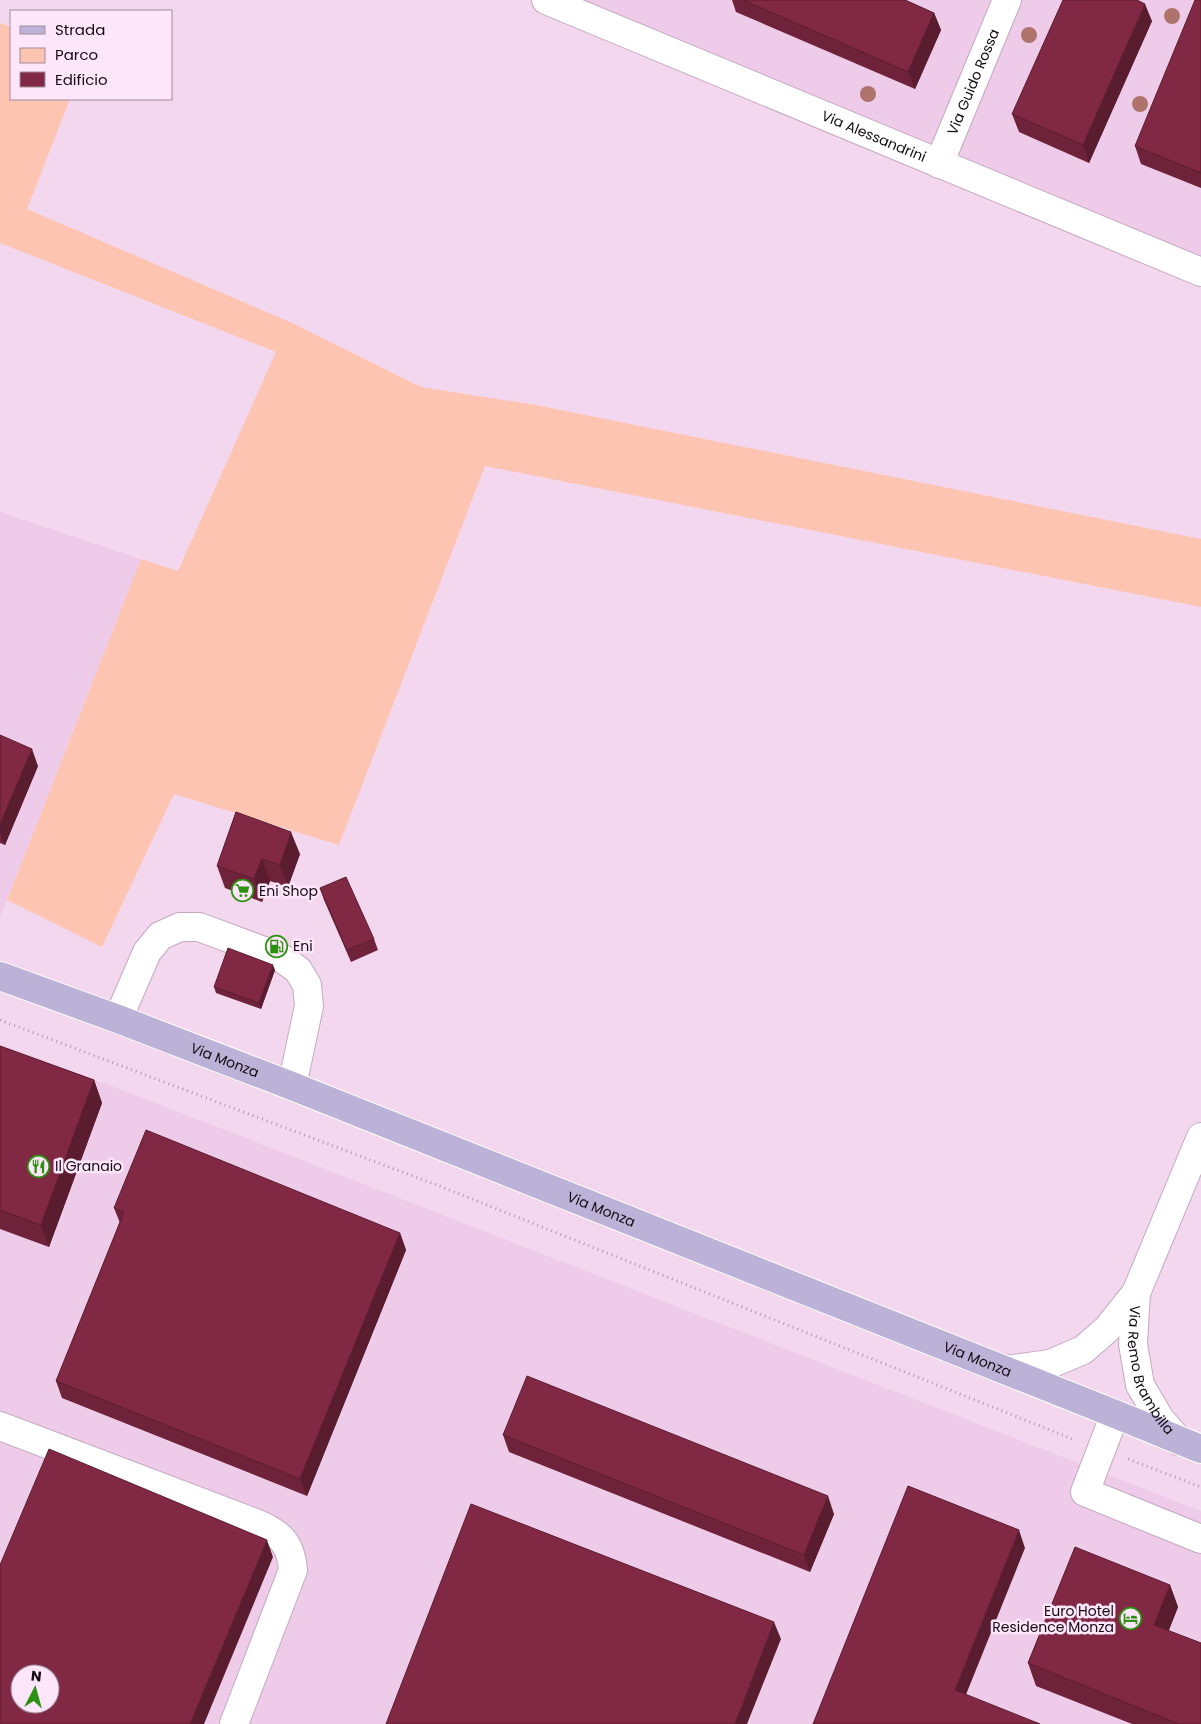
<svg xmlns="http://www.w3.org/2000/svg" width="1201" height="1724" viewBox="0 0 1201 1724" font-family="Poppins,sans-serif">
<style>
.built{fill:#eecbe8;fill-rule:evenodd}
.green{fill:#fdc4b1}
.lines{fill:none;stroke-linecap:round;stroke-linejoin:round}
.minor-casing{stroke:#c4a9c0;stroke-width:30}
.major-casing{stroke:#fff;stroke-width:30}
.path{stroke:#b09aad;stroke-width:3;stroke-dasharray:1 4;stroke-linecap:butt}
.minor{stroke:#fff;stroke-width:28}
.major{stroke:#bcb1d6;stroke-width:28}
.tree{fill:#ae746c}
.wall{fill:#6f233a}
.shaded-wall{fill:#5a1d30}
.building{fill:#812944;stroke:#5a1d30;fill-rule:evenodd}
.labels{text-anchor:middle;stroke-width:5;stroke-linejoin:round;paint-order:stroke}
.street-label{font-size:14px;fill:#140b13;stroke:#fde6f9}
.poi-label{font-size:14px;fill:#140b13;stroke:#fde6f9;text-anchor:start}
</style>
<rect width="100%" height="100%" fill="#f3d7ef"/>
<g class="built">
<path d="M552,0H1201V261Z"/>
<path d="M0,512L141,559L0,917Z"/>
<path d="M0,1044L143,1098L1201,1511V1724H0ZM20,1674H50V1704H20Z"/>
</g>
<path class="green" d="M0,23L11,27V99H70L27,209L292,323L421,387L536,405L1201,539V607L485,466L339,845L174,794L102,947L7,900L141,559L178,571L276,352L0,243Z"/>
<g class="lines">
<defs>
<g id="minor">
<path id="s1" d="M546,0L1201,272"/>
<path id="s2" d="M939,164L1007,0"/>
<path d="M118,1019L147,952L160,936L180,927H199L280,957L298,970L307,985L309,1006L292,1086"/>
<path id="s3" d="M1136,1293L1133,1344L1140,1385L1160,1419L1179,1441"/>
<path d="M1005,1370L1050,1364L1083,1350L1107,1329L1136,1293L1201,1137"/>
<path d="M1115,1414L1085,1492L1201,1539"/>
<path d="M0,1426L258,1524C281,1534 291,1544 293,1570L234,1724"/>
</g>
<g id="major">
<path id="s4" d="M0,976L118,1019L292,1086L1115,1414L1201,1449"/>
</g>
</defs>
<use href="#minor" class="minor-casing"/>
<use href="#major" class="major-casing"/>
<g class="path">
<path d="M0,1020L442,1187L1075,1440"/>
<path d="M1128,1459L1201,1487"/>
</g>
<use href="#minor" class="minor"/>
<use href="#major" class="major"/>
</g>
<g class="tree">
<circle cx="1172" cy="16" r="8"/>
<circle cx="1029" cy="35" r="8"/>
<circle cx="868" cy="94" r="8"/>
<circle cx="1140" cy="104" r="8"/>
</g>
<g class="wall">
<path d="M732,0H905L934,13L941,30L915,89L736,12Z"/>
<path d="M1201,0V188L1141,164L1135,146Z"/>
<path d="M1152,21L1089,163L1019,132L1012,114Z"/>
<path d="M0,735L38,766L5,845L0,843Z"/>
<path d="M236,812L300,854L288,887L270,881L262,902L225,888L217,866Z"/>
<path d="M320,888L374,939L378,950L351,962L324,900Z"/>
<path d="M275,970L261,1009L216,993L214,987Z"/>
<path d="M0,1046L94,1080L102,1103L49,1247L0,1229Z"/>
<path d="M114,1208L400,1233L406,1250L307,1496L62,1398L56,1381L120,1223Z"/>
<path d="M503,1435L834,1514L810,1572L509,1452Z"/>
<path d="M1170,1585L1178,1607L1169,1630L1201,1724H1132L1036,1686L1028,1663Z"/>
</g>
<g class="shaded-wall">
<path d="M1145,4L1152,21L1089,163L1083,145Z"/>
<path d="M934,13L941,30L915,89L908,72Z"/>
<path d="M32,749L38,766L5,845L0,833V825Z"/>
<path d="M291,832L300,854L288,887L280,865Z"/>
<path d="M262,859L270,881L262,902L254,879Z"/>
<path d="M273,965L275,970L261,1009L259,1003Z"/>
<path d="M94,1080L102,1103L49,1247L41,1225Z"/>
<path d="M400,1233L406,1250L307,1496L300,1479Z"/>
<path d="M828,1496L834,1514L810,1572L804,1555Z"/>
<path d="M1019,1530L1025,1548L961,1707L955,1690Z"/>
<path d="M267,1540L273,1557L204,1724H190Z"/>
<path d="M1170,1585L1178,1607L1162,1647L1154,1625Z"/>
<path d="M774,1622L781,1639L747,1724H735Z"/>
</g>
<g class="building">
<path d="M743,0H905L934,13L908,72Z"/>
<path d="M1063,0H1137L1145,4L1083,145L1012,114Z"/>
<path d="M1195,0H1201V173L1135,146Z"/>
<path d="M0,735L32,749L0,825Z"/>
<path d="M236,812L291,832L280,865L262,859L254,879L217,866Z"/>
<path d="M346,877L374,939L347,950L320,888Z"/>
<path d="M228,948L273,965L259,1003L214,987Z"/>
<path d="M0,1046L94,1080L41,1225L0,1210Z"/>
<path d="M146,1130L400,1233L300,1479L56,1381L124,1212L114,1208Z"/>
<path d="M527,1376L828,1496L804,1555L503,1435Z"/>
<path d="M49,1449L267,1540L190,1724H0V1565ZM20,1674H50V1704H20Z"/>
<path d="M908,1486L1019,1530L955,1690L1040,1724H813Z"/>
<path d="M471,1504L774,1622L735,1724H386Z"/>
<path d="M1075,1547L1170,1585L1154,1625L1201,1643V1724H1179L1028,1663Z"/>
</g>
<defs>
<symbol id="supermarket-ring" viewBox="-11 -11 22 22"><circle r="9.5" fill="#fde6f9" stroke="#2c9111" stroke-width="1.5"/><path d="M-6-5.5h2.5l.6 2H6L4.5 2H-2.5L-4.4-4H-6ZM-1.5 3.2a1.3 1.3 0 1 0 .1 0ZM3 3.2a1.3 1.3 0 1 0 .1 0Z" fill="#2c9111"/></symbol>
<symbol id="fuel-ring" viewBox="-11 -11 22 22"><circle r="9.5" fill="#fde6f9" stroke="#2c9111" stroke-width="1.5"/><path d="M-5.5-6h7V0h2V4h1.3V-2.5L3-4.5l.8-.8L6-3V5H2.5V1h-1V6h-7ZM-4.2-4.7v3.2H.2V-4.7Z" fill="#2c9111"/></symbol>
<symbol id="restaurant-ring" viewBox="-11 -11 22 22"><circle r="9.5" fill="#fde6f9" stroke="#2c9111" stroke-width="1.5"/><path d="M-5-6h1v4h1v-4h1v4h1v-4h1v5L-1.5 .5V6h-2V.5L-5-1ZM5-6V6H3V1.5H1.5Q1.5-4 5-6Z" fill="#2c9111"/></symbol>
<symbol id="hotel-ring" viewBox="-11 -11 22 22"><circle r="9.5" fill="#fde6f9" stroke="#2c9111" stroke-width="1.5"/><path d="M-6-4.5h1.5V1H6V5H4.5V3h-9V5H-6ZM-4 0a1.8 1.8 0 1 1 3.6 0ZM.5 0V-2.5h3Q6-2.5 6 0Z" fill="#2c9111"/></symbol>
</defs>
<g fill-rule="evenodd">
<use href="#supermarket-ring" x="230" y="878" width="25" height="25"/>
<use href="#fuel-ring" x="264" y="934" width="25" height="25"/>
<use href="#restaurant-ring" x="26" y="1154" width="25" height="25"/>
<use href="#hotel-ring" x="1118" y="1606" width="25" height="25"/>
</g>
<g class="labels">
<g class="street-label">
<text dy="5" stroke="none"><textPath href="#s2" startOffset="89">Via Guido Rossa</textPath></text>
<text dy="5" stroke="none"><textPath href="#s1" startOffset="355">Via Alessandrini</textPath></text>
<text dy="5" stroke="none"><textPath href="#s4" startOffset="240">Via Monza</textPath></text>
<text dy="5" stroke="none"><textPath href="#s4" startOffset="645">Via Monza</textPath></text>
<text dy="5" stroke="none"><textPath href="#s4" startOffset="1050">Via Monza</textPath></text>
<text dy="5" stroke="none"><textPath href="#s3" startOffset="81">Via Remo Brambilla</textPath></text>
</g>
<g class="poi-label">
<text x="259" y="896">Eni Shop</text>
<text x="293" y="951">Eni</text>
<text x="55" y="1171">Il Granaio</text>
<text x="1114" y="1616" text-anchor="end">Euro Hotel<tspan x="1114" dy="16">Residence Monza</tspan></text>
</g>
</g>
<rect x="10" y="10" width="162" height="90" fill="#fde6f9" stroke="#a08e9d"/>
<rect x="20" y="26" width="25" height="8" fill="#bcb1d6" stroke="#a08e9d"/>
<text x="55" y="35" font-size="15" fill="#140b13">Strada</text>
<rect x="20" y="48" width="25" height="15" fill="#fdc4b1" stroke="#a08e9d"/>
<text x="55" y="60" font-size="15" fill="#140b13">Parco</text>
<rect x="20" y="72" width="25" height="15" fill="#812944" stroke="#a08e9d"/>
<text x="55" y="85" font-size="15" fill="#140b13">Edificio</text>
<g transform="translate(35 1689) rotate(6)"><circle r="24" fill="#fde6f9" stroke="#a08e9d"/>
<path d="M0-4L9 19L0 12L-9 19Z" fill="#2c9111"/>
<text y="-8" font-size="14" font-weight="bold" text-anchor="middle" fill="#140b13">N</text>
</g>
</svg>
